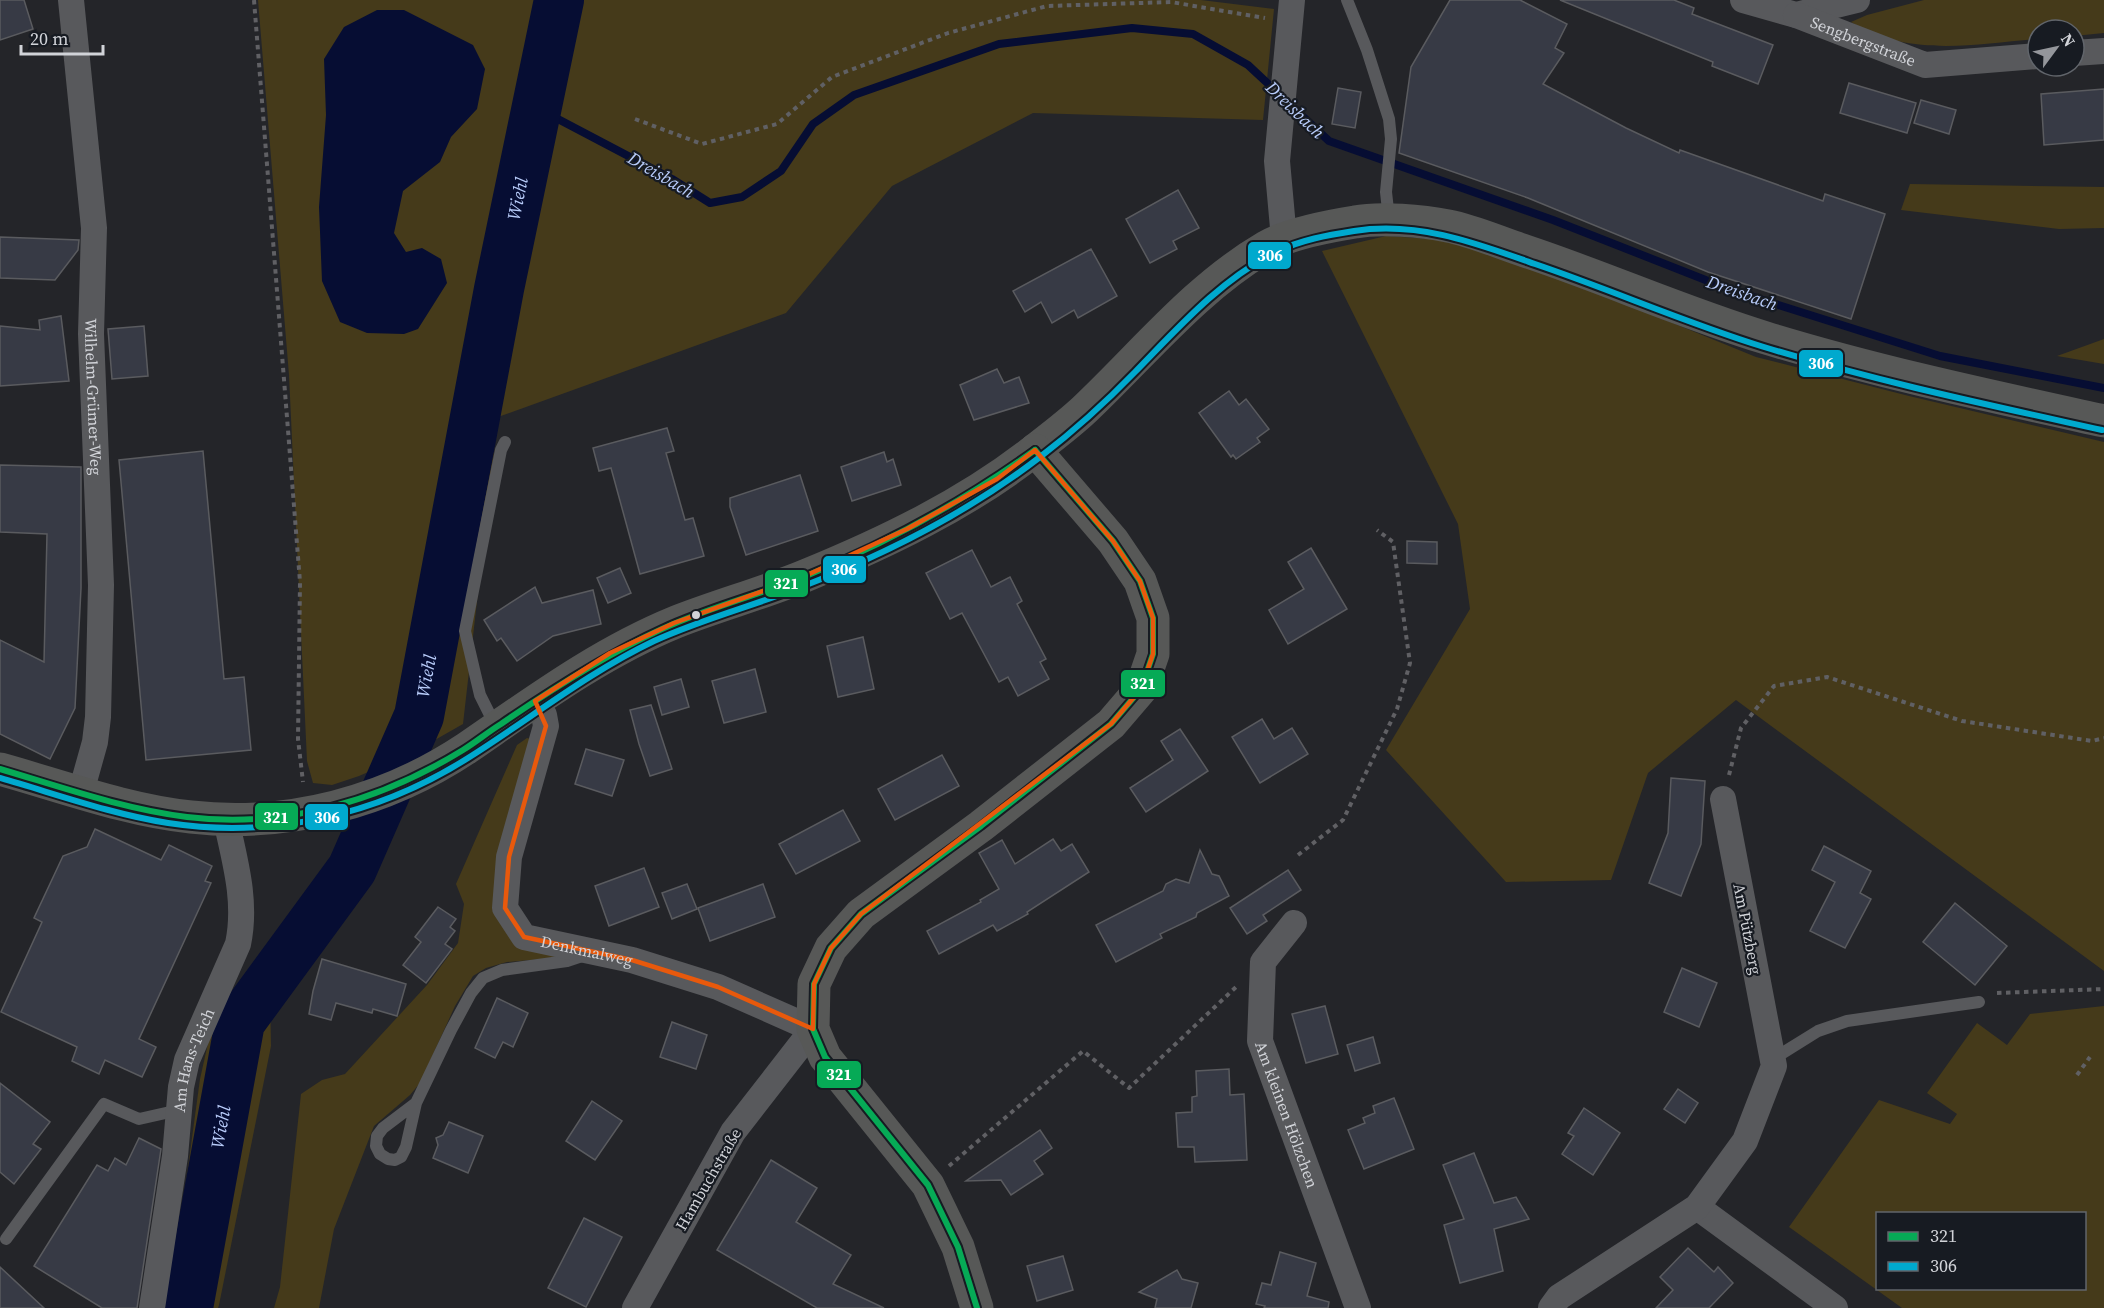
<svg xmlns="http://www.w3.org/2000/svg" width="2104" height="1308" viewBox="0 0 2104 1308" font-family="'Source Serif 4',serif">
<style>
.green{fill:#453a1a;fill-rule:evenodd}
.water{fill:#060d33}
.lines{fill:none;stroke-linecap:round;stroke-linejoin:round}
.stream{stroke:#060d33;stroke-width:8}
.river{stroke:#060d33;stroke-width:50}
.building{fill:#373a45;stroke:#5a5b5f;stroke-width:1.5}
.path{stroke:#606064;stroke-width:4;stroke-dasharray:4.5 4.5;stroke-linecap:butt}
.service{stroke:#58595c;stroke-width:12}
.minor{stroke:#58595c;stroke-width:26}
.secondary{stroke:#575857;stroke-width:33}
.bus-1-casing{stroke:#171b22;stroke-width:10}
.bus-2-casing{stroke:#171b22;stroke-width:10}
.bus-1{stroke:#06aa56;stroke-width:6}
.bus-2{stroke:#00a9ce;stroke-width:6}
.marked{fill:none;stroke:#e8590c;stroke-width:4.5;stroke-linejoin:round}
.bus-dot{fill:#d1d3d8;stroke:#171b22;stroke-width:2}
.labels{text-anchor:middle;stroke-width:4.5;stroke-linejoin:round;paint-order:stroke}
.street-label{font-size:16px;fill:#d1d3d8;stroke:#171b22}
.water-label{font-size:18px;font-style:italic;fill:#b8ccfa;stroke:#171b22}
.line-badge{stroke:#171b22;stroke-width:2}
.badge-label{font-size:16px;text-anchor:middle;font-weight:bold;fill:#fff}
</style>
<rect width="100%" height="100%" fill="#242529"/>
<g class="green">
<path d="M258,0H1201L1274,9L1263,120L1033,113L892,186L786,313L498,417L463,724L412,753L359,776L332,785L313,783L307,761L289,375Z"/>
<path d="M1924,0H2104V33L2074,36V30H2038V39C1974,44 1909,58 1851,22L1867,15Z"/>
<path d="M1910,184L2104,187V228L2059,229L1901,210Z"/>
<path d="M1386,236L1449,240L1565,279L1756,357L1909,396L2104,442V971L1736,700L1648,773L1611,880L1506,882L1386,750L1470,609L1458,524L1322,251Z"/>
<path d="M2104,339V364L2057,356Z"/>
<path d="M527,738L531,739L501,905L564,957L507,962L486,968L473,976L455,1006L420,1083L410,1095L374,1126L334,1229L319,1308H274L280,1287L301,1094L322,1080L345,1074L427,985L458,943L464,904L456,884L517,745Z"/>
<path d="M269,951L271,1046L219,1305L218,1308H169L200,1079L213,1021Z"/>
<path d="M2104,1006V1308H1902L1789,1227L1879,1100L1950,1124L1957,1114L1927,1093L1977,1023L2007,1045L2030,1014ZM1878,1214H2084V1288H1878Z"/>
</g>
<path class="water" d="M377,10H404L473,45L485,69L477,109L451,137L440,162L403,191L394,233L406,252L422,248L441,259L447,283L418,329L404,334L367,333L340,322L322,281L319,207L326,115L324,59L344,27Z"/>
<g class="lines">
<g class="stream">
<path d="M1287,102L1329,141L1553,220L1731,290L1940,356L2104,388"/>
<path d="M537,108L672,179L710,203L742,197L781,171L813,124L854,95L999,44L1132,28L1193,34L1248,65L1278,93"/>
</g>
<path class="river" id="s1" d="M188,1308L240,1022L352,869L419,716L499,289L559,0"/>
</g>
<g class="building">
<path d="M0,0H24L33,29L0,40Z"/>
<path d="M1450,0H1520L1567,24L1555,48L1564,53L1543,84L1626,128L1679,153L1680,150L1823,201L1825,194L1885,214L1851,319L1708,272L1528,198L1399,153L1411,67Z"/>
<path d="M1560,0H1674L1694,8L1692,14L1773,45L1758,84L1712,66L1713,62Z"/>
<path d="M1849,83L1916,103L1907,133L1840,113Z"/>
<path d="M1338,88L1361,92L1355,128L1332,124Z"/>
<path d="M2104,89V140L2044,145L2041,94Z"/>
<path d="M1921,100L1956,110L1949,134L1914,123Z"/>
<path d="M1178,190L1199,228L1173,241L1177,249L1150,263L1126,219Z"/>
<path d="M0,237L79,240L78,250L55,280L0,278Z"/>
<path d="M1091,249L1117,296L1078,318L1074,310L1052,323L1041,302L1025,312L1013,291Z"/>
<path d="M61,316L69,381L0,386V326L40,330L39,320Z"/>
<path d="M144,326L148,376L112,379L108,329Z"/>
<path d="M997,369L1004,383L1019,377L1029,403L974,420L960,385Z"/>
<path d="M1229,391L1239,405L1246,399L1269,429L1257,438L1260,442L1236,459L1233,455L1231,457L1199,413Z"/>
<path d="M667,428L674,451L666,453L685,520L693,518L704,556L640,574L611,468L599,471L593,448Z"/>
<path d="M203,451L224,679L244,677L251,750L146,760L119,460Z"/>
<path d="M884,452L887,462L893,459L901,485L852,501L841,467Z"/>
<path d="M0,465L81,467V588L75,708L50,759L0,734V640L44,662L47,534L0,532Z"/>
<path d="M800,475L818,531L746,555L730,507V498Z"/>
<path d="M1407,541L1437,542V564L1407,563Z"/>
<path d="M1311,548L1347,609L1288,644L1269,610L1304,589L1288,562Z"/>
<path d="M972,550L991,587L1010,577L1022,601L1017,604L1046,659L1040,662L1049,679L1018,696L1008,677L999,682L962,613L950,619L926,573Z"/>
<path d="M620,568L631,593L608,603L597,578Z"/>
<path d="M535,587L542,603L593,590L601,624L553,636L517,661L501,638L497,641L484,620Z"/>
<path d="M863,637L874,689L838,697L827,646Z"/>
<path d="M755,669L766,712L724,723L712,681Z"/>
<path d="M681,679L689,707L662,715L654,687Z"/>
<path d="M651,705L672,769L650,776L639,744L630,710Z"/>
<path d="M1262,719L1274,739L1292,728L1308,754L1260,783L1232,737Z"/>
<path d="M1180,729L1208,771L1146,812L1130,788L1173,760L1161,741Z"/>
<path d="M586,749L624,760L612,796L575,784Z"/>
<path d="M942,755L959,786L895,820L878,789Z"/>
<path d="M1671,778L1705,781L1701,844L1681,896L1649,883L1668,833Z"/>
<path d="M843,810L860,841L796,874L779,844Z"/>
<path d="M95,829L161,860L169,845L212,866L205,881L211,883L139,1039L156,1047L142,1077L105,1060L99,1074L72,1061L77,1047L1,1012L42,922L34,918L63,856L87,847Z"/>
<path d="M1053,839L1061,851L1072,844L1089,872L1027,912L1028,914L997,931L993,925L939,954L927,931L981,902L980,900L999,889L979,853L1002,840L1015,864Z"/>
<path d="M1824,846L1871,871L1860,893L1871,899L1845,948L1810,931L1835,882L1812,870Z"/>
<path d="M1200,850L1212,874L1219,876L1229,896L1197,913L1196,917L1160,934L1162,938L1116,962L1096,925L1163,891L1166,884L1176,879L1189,883Z"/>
<path d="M644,868L659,907L609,926L595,886Z"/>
<path d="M1288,870L1301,890L1263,915L1267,921L1247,934L1230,908Z"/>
<path d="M687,884L697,909L672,919L662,893Z"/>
<path d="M763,884L775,917L710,941L698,908Z"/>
<path d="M1955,903L2007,946L1975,985L1923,942Z"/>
<path d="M438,907L456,919L450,927L455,931L445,944L452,949L426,983L403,965L421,942L415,937Z"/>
<path d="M322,959L406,984L397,1016L373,1009L372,1013L336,1003L331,1020L309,1014L313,991Z"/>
<path d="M1682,968L1717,983L1699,1027L1664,1012Z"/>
<path d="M497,998L528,1013L513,1047L503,1042L495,1058L475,1048Z"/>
<path d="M1325,1006L1338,1054L1306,1063L1292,1014Z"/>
<path d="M672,1022L707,1035L696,1069L660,1057Z"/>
<path d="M1373,1037L1380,1063L1355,1071L1347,1045Z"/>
<path d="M1229,1069L1230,1095L1244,1094L1247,1160L1195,1162L1194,1147H1178L1176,1113L1192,1112V1097L1197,1096L1196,1071Z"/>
<path d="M0,1083L50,1122L33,1144L41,1149L14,1184L0,1172Z"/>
<path d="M1678,1089L1698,1103L1685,1123L1664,1109Z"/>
<path d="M1394,1098L1414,1149L1364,1169L1348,1130L1365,1123L1363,1118L1375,1113L1373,1106Z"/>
<path d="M592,1101L622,1121L595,1160L566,1141Z"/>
<path d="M1584,1108L1620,1133L1593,1175L1562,1154L1574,1136L1568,1133Z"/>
<path d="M449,1122L483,1136L468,1173L433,1158L438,1145L436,1138L443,1135Z"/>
<path d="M1040,1130L1052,1148L1034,1161L1043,1174L1011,1195L1001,1180L966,1181Z"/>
<path d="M139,1138L161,1149L137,1308H102L34,1266L97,1165L108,1171L115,1158L126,1165Z"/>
<path d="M1474,1153L1494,1203L1516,1197L1529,1219L1494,1229L1503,1271L1460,1283L1444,1225L1464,1219L1443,1165Z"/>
<path d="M771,1160L817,1188L796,1222L851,1255L833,1284L884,1308H817L717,1250Z"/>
<path d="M584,1218L622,1237L586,1307L548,1288Z"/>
<path d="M1688,1248L1714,1272L1718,1267L1733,1283L1709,1308H1656L1673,1290L1660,1277Z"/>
<path d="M1280,1252L1316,1263L1307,1296L1329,1302L1328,1308H1264L1265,1306L1256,1304L1262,1283L1271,1285Z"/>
<path d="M1063,1256L1073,1290L1037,1301L1027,1266Z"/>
<path d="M0,1267L44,1308H0Z"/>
<path d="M1177,1270L1182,1279L1198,1283L1191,1308H1155L1157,1299L1139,1292Z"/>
</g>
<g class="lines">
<g class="path">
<path d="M254,0L300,582L298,739L303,782"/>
<path d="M635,119L702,144L777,124L832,77L948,33L1047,6L1171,2L1265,18"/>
<path d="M1729,775L1741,728L1774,686L1827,677L1962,721L2092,741L2104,738"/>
<path d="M1298,855L1343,820L1397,709L1410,663L1393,542L1377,530"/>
<path d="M1997,993L2104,989"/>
<path d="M2077,1075L2090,1057"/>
<path d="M949,1166L1083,1051L1129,1088L1236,987"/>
</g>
<g class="service">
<path d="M1347,0L1367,50L1389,119L1391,139L1386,192L1389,219"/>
<path d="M496,727L480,695L465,631L501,450L505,442"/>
<path d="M1773,1059L1818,1031L1847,1021L1979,1002"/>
<path d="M416,1103L383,1128L377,1136L376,1146L380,1154L388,1159L395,1160L401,1157L406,1147L416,1103L451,1030L471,993L483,978L502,970L567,961L585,955"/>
<path d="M6,1239L104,1104L139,1119L179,1110"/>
</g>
<g class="minor">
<path id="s2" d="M71,0L94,228L91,334L101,585L98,717L95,742L81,792"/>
<path d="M1743,0L1796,15L1857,0"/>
<path id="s3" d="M1796,15L1925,65L2038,56"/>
<path d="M2074,53L2104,51"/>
<path d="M1284,239L1277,161L1292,0"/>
<path id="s4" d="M535,701L544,715L546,726L509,857L505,908L524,937L632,960L718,987L813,1029L733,1132L635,1308"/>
<path id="s5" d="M1294,923L1263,962L1260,1041L1358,1308"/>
<path d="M1697,1207L1835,1308"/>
<path id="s6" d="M152,1308L175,1156L181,1087L187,1060L238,944C247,902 235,861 226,820"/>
<path d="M1551,1308L1559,1297L1697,1207L1745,1141L1774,1066L1723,799"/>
</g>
<g class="secondary">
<path d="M0,769C61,786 129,811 191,817C288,828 386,802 467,748C534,702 600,653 676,622C719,605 764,593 807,575C885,543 964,505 1031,453C1049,439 1068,425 1085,409C1144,353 1196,288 1266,247C1288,234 1330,226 1355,222C1380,217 1423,221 1448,226C1474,231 1500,243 1525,251C1606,278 1684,313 1766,338C1877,372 1990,396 2104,421"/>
<path d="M977,1308L958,1247L928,1185L825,1057L813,1029L814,984L831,948L861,914L981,826L1111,724L1141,689L1153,654V618L1140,581L1113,541L1035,450"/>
</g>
<defs>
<g id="bus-1">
<path d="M0,769C61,787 123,809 187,817C285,829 380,801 463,750C476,742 488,732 501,724C552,689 605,655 662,629C709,607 759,595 806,576C887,543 964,501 1035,450"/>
<path d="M977,1308L958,1247L928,1185L825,1057L813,1029L814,984L831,948L861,914L981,826L1111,724L1141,689L1153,654V618L1140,581L1113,541L1035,450"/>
</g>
<path id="bus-2" d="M0,778C56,794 111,814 168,823C273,839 378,815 468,758C530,719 587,673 654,641C700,620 749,607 796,589C882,556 966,514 1040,457C1074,431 1105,403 1135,372C1177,329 1221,279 1276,252C1300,240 1328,235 1354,231C1418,221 1476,243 1535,264C1612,290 1686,323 1764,347C1875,381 1989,405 2102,430"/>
</defs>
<use href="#bus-1" class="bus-1-casing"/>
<use href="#bus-2" class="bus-2-casing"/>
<use href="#bus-1" class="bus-1"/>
<use href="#bus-2" class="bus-2"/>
</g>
<path class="marked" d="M1035,450L1113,541L1140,581L1153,618V654L1141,689L1111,724L861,914L831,948L814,984L813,1029L718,987L632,960L524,937L505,908L509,857L546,726L535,701L610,653L674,623L805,576L907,529L997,479Z"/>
<circle class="bus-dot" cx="696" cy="615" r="5"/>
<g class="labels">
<g class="street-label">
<text dy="6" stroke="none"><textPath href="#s3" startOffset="72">Sengbergstraße</textPath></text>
<text dy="6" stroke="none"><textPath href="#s2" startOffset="398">Wilhelm-Grümer-Weg</textPath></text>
<text transform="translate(1748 929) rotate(79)" y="6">Am Pützberg</text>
<text dy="6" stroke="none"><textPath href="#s4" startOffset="314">Denkmalweg</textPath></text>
<text dy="6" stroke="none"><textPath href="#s6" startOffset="252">Am Hans-Teich</textPath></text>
<text dy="6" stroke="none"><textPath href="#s5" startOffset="207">Am kleinen Hölzchen</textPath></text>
<text transform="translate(708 1179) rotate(-60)" y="6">Hambuchstraße</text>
</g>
<g class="water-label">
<text transform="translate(1295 110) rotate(44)" y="6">Dreisbach</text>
<text transform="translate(661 175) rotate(30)" y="6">Dreisbach</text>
<text dy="6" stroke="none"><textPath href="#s1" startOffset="1174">Wiehl</textPath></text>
<text transform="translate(1742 293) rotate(19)" y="6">Dreisbach</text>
<text dy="6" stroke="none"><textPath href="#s1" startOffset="688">Wiehl</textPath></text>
<text dy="6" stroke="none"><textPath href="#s1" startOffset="184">Wiehl</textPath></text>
</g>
</g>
<g class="line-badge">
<rect x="1247" y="241" width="45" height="29" rx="6" fill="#00a9ce"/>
<rect x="1798" y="349" width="46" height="29" rx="6" fill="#00a9ce"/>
<rect x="822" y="555" width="45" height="29" rx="6" fill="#00a9ce"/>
<rect x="764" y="569" width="45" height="29" rx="6" fill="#06aa56"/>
<rect x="1120" y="669" width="46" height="29" rx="6" fill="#06aa56"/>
<rect x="254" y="802" width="45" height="29" rx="6" fill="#06aa56"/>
<rect x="304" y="803" width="45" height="28" rx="6" fill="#00a9ce"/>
<rect x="816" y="1060" width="46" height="29" rx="6" fill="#06aa56"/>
</g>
<g class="badge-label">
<text x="1270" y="261">306</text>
<text x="1821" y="369">306</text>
<text x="844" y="575">306</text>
<text x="786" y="589">321</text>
<text x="1143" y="689">321</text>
<text x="276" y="823">321</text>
<text x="327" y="823">306</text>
<text x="839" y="1080">321</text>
</g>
<rect x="1876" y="1212" width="210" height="78" fill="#171b22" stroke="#61656b" stroke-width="1.5"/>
<rect x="1888" y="1232" width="30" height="9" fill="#06aa56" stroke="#61656b" stroke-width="1.5"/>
<text x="1930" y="1242" font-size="18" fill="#d1d3d8">321</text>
<rect x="1888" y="1262" width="30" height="9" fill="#00a9ce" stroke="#61656b" stroke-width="1.5"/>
<text x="1930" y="1272" font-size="18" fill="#d1d3d8">306</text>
<g transform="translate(2056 48) rotate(57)"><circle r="28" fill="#171b22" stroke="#61656b" stroke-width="1.5"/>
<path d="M0-4.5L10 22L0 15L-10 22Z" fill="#94969b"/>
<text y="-9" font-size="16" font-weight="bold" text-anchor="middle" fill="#d1d3d8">N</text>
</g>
<path d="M21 45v9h82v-9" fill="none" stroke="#d1d3d8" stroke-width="3"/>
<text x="30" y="45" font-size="18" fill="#d1d3d8" stroke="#171b22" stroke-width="4.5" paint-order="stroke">20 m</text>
</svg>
